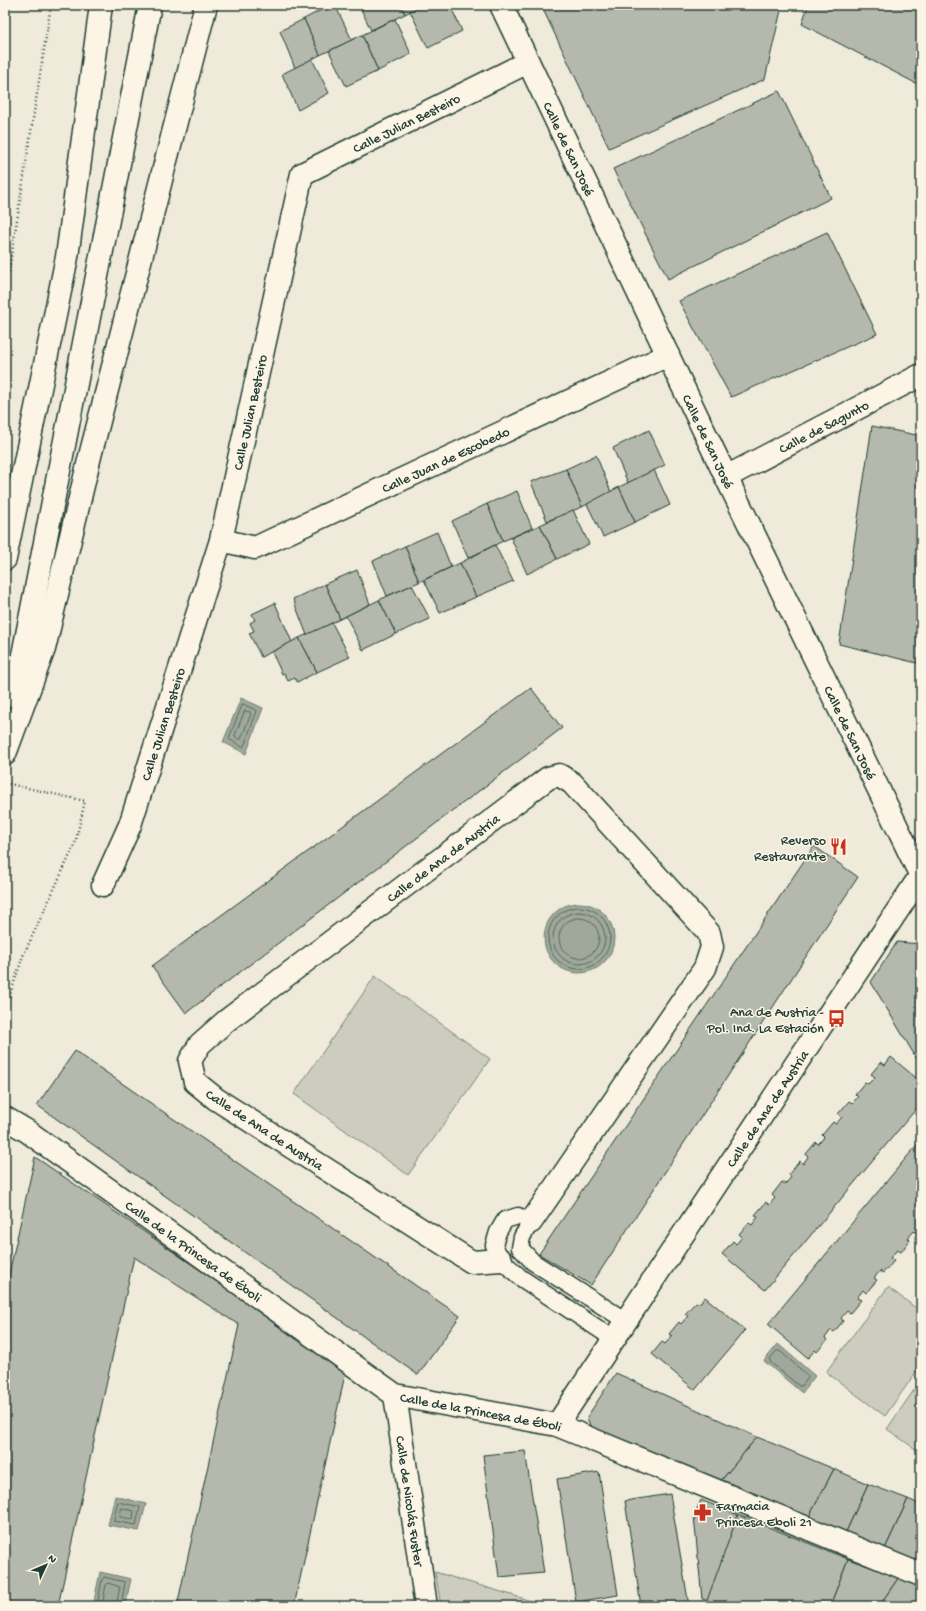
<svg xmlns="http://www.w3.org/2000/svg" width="926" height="1611" viewBox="0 0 926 1611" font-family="'Gochi Hand',sans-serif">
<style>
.green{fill:#cccdbf;stroke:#76857a}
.water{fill:#9fa89a;stroke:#6c7d71}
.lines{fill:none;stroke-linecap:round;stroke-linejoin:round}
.shore{stroke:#52685d;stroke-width:1}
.building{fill:#b5b9ad;stroke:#1f3d34}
.lane-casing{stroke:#1f3d34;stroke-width:19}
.street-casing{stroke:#1f3d34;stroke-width:25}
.highway-casing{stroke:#1f3d34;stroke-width:25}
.path{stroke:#1f3d34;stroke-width:2.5;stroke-dasharray:1 3;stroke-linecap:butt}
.lane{stroke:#fcf5e5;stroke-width:16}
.street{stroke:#fcf5e5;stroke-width:22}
.highway{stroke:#fcf5e5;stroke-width:22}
.labels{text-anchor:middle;stroke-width:3;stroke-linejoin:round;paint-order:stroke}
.street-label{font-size:14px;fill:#1f3d34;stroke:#fcf5e5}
.poi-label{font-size:14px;fill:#1f3d34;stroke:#fcf5e5;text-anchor:end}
</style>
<rect width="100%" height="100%" fill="#efeada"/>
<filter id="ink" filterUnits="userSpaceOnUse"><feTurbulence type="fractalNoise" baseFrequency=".025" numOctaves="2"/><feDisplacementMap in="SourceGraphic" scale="8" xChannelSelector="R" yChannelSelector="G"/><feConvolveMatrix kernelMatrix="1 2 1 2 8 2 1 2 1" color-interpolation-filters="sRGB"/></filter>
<g filter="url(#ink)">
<g class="green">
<path d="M375,976L490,1059L408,1175L294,1094Z"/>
<path d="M888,1287L921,1312V1365L885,1416L826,1372Z"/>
<path d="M921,1380V1453L887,1429Z"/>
<path d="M435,1572L548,1606H441Z"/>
</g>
<g class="water">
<path d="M241,698L263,708L246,754L223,742Z"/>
<circle cx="579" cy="938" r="35"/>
<path d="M778,1344L815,1376L802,1393L764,1361Z"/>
<path d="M115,1496L146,1504L139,1531L108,1525Z"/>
<path d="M100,1572L131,1579L125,1606H93Z"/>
</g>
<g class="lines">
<g class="shore">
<path d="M243,704L257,711L244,746L242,747L229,739Z"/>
<path d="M245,711L250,712L251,714L241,739L239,740L235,736Z"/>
<circle cx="579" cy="938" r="31"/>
<circle cx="579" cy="938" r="26"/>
<circle cx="579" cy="938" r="20"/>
<path d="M777,1351H780L808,1376V1378L802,1386H799L770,1362V1359Z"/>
<path d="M118,1502L140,1507L136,1525L114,1521Z"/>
<path d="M122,1508L134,1511L133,1519L120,1517Z"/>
<path d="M97,1606L102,1579L104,1577L125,1582L121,1606"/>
<path d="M102,1606L106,1585L108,1583L120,1587L116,1606"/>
</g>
</g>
<g class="building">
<path d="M331,5H335L352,40L320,55L304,19Z"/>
<path d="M359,5H401L405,14L371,30Z"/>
<path d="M401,5H423L405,14Z"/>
<path d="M423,5H450L462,31L428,48L410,11Z"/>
<path d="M541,5H780L782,6L765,79L609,148Z"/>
<path d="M808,5H921V86L802,24Z"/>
<path d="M304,19L320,55L295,68L280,31Z"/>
<path d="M395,19L411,54L378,71L362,35Z"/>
<path d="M362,35L378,71L346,86L329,51Z"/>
<path d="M312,59L329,93L298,110L282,74Z"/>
<path d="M779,91L831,198L668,279L613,169Z"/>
<path d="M827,232L877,334L731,397L679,301Z"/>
<path d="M872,426L921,436V664L839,644Z"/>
<path d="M649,430L665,465L628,483L613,448Z"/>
<path d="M596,455L611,492L582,507L566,469Z"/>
<path d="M566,469L582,507L547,521L531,482Z"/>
<path d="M654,470L670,505L635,522L619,487Z"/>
<path d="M619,487L635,522L603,537L587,504Z"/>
<path d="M517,491L532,528L503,541L487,504Z"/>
<path d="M487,504L503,541L468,558L452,521Z"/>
<path d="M573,510L589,544L557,559L540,525Z"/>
<path d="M540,525L557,559L527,574L511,538Z"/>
<path d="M437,532L451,567L419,582L405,546Z"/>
<path d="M495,545L513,581L476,597L460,563Z"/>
<path d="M405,546L419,582L387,596L373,561Z"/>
<path d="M460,563L476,597L440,613L424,580Z"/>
<path d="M357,570L370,604L340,619L325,584Z"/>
<path d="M325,584L340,619L307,635L293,599Z"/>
<path d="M412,585L430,619L396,634L379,600Z"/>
<path d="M379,600L396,634L363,650L346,616Z"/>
<path d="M275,603L292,642L261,657L249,633L254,631L250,623L255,620L252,614Z"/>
<path d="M332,623L350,657L317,672L299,638Z"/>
<path d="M299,638L317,672L297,682L295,678L288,681L284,673L282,674L272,652Z"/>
<path d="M531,688L562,728L186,1013L152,966Z"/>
<path d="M814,846L858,877L591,1285L539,1254Z"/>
<path d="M897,942L921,944V1066L871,982Z"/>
<path d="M75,1051L460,1316L418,1375L37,1105Z"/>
<path d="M891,1057L921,1082V1103L765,1290L722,1254L733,1241L736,1244L738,1242L742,1237L739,1234L749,1223L752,1225L758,1217L755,1215L766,1202L769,1205L775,1198L772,1195L782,1182L785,1184L788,1181L791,1177L789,1174L798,1163L800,1161L803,1164L805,1161L808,1157L806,1154L816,1142L818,1144L821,1141L824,1137L822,1135L833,1122L836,1124L842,1117L838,1114L849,1101L852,1103L858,1097L855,1094L865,1082L868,1084L875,1077L871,1074L881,1062L885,1065Z"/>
<path d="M921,1140V1228L916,1233L914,1231L908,1238L910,1240L901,1252L897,1250L890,1258L894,1261L883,1273L880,1271L874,1278L877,1280L866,1293L863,1290L857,1298L861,1300L850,1313L847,1311L841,1318L843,1321L834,1332L831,1330L825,1338L827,1340L817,1352L815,1350L808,1358L768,1324Z"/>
<path d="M35,1157L346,1370L294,1606H177L239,1325L134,1257L58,1606H5V1292Z"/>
<path d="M705,1297L745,1330L695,1390L652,1354L662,1342L665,1344L672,1336L669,1334L679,1322L681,1324L688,1316L685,1314L696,1302L699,1304Z"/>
<path d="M616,1373L757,1437L720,1482L592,1432L587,1417Z"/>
<path d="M757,1437L834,1469L809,1517L720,1482Z"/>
<path d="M525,1451L544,1573L499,1577L483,1455Z"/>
<path d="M834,1469L868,1484L846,1532L809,1517Z"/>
<path d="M599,1472L618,1595L576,1602L557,1479Z"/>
<path d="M868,1484L908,1499L885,1549L846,1532Z"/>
<path d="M670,1494L689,1606H641L625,1501Z"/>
<path d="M908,1499L921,1505V1564L885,1549Z"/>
<path d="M701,1500L738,1515L709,1601L702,1599L694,1516Z"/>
<path d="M738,1515L848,1559L830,1606H705Z"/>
<path d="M848,1559L899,1577L879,1606H830Z"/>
<path d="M899,1577L921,1585V1606H879Z"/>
</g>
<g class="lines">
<defs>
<path id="lane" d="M614,1339L521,1278L501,1260L494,1245L498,1232L505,1220L518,1216L531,1222L522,1237L520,1248L533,1262L626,1321"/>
<g id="street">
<path id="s1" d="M501,5L726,477L921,876"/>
<path id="s2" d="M726,477L921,375"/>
<path id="s3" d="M221,540L255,548L668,355"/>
<path id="s4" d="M103,885L130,825L221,540L302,174L528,62"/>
<path id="s5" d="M5,1118L27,1131L395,1395L557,1425L921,1575"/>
<path id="s6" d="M501,1260L472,1262L216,1099L195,1082L190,1061L200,1044L226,1021L548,778L559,775L572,783L709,933L712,947L705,968L531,1222"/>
<path id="s7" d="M395,1395L426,1606"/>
<path id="s8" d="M557,1425L921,875"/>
</g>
<g id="highway">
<path d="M5,559L67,257L101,5"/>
<path d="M15,696L150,5"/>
<path d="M5,754L44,649L90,456L206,5"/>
</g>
</defs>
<use href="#lane" class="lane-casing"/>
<use href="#street" class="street-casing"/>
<use href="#highway" class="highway-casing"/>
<g class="path">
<path d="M5,296L51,5"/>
<path d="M5,783L85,801L75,844L23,956L5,1009"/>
</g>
<use href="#lane" class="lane"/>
<use href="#street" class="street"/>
<use href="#highway" class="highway"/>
</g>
</g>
<defs>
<symbol id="restaurant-bare" viewBox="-9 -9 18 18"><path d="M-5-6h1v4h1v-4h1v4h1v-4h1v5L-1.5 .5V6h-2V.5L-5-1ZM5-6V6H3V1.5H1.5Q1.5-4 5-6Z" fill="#c8321e" stroke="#fcf5e5" stroke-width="2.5" paint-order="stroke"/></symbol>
<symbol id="bus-bare" viewBox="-9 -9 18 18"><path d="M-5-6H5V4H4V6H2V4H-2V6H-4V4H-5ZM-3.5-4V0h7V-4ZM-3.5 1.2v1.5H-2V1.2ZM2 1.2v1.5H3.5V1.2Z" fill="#c8321e" stroke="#fcf5e5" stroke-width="2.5" paint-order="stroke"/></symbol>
<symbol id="pharmacy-bare" viewBox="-9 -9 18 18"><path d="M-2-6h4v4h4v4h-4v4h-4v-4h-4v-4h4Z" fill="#c8321e" stroke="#fcf5e5" stroke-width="2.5" paint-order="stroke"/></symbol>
</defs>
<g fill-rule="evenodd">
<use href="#restaurant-bare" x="826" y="834" width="25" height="25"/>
<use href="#bus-bare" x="824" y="1006" width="25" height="25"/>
<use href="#pharmacy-bare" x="690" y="1500" width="25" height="25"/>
</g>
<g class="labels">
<g class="street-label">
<text dy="5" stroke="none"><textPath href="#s4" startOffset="856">Calle Julian Besteiro</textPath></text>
<text dy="5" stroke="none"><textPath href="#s1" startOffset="159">Calle de San José</textPath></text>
<text dy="5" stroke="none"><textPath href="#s4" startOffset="496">Calle Julian Besteiro</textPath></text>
<text dy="5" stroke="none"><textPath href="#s2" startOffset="110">Calle de Sagunto</textPath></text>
<text dy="5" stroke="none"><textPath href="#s1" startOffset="483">Calle de San José</textPath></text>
<text dy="5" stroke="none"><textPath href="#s3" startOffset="245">Calle Juan de Escobedo</textPath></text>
<text dy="5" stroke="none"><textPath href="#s4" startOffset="172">Calle Julian Besteiro</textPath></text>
<text dy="5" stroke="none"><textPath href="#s1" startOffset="807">Calle de San José</textPath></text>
<text dy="5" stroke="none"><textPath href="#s6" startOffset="707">Calle de Ana de Austria</textPath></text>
<text dy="5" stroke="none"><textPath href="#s8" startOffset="380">Calle de Ana de Austria</textPath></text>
<text transform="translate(265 1129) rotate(33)" y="5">Calle de Ana de Austria</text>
<text dy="5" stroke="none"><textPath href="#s5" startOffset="231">Calle de la Princesa de Éboli</textPath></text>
<text dy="5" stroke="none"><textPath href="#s5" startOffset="566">Calle de la Princesa de Éboli</textPath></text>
<text dy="5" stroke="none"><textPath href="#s7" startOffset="107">Calle de Nicolás Fuster</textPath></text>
</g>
<g class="poi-label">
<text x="826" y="844">Reverso<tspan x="826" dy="16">Restaurante</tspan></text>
<text x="824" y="1016">Ana de Austria -<tspan x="824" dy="16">Pol. Ind. La Estación</tspan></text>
<text x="716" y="1510" text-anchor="start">Farmacia<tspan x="716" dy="16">Princesa Eboli 21</tspan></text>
</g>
</g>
<rect width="926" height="1611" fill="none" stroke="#fcf5e5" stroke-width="20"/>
<rect x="10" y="10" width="906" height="1591" fill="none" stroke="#1f3d34" stroke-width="1.5" filter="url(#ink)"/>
<g transform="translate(46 1565) rotate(46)" stroke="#fcf5e5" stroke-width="3" paint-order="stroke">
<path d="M0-3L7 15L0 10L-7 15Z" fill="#1f3d34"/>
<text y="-6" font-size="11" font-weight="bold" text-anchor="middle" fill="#1f3d34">N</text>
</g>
</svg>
